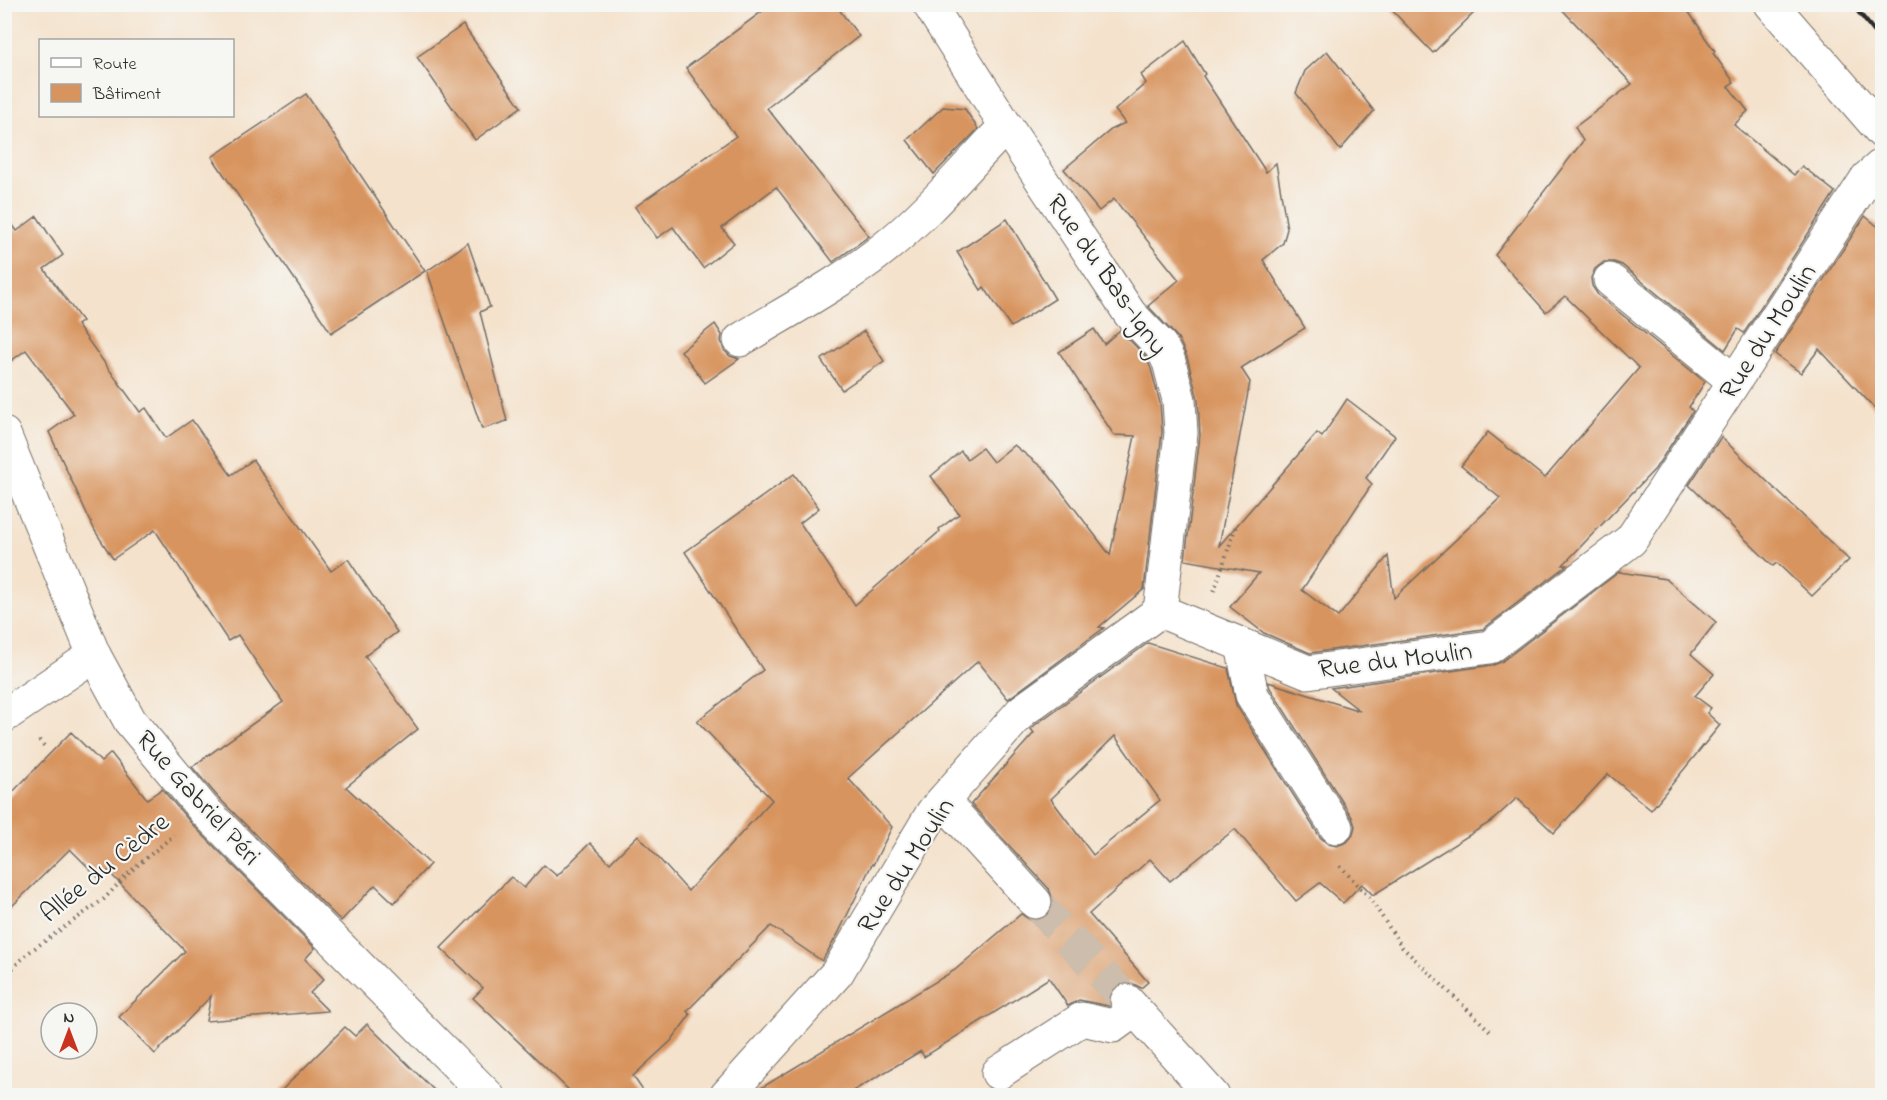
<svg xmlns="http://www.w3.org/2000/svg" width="1887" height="1100" viewBox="0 0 1887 1100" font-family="'Indie Flower',sans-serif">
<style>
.building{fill:#d8945f;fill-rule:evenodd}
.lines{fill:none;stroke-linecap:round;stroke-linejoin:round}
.minor-tunnel{stroke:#ccbdac;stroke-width:33;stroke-dasharray:33 16;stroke-linecap:butt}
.minor-casing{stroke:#716b63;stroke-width:35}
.path{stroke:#716b63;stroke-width:4;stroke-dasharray:1.5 4.5;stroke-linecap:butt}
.minor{stroke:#fff;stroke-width:33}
.rail{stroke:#2b2b2b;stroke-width:4.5}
.labels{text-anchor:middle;stroke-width:4.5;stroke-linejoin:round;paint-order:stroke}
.street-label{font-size:27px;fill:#2b2b2b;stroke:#f6f6f2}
</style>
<rect width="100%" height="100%" fill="#f6f6f2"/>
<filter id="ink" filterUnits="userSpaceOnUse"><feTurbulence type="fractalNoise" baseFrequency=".0167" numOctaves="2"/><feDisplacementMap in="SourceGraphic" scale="12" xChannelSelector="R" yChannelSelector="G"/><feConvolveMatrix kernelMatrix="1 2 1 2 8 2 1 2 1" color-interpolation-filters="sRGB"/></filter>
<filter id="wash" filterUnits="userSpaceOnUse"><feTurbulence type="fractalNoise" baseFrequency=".008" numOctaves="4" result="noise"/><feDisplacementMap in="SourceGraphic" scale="24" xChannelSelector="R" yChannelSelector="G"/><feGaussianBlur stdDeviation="1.35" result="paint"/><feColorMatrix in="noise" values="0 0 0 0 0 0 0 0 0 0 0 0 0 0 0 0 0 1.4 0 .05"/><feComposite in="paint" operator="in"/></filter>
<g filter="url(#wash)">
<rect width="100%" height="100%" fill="#f4e2cc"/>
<g id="blocks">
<g class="building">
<path d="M772,4H835L859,36L767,108L869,236L833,262L776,187L722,228L734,243L703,268L673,227L657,238L635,207L736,136L686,68Z"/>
<path d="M1386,4H1483L1433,53Z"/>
<path d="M1557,4H1683L1702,31L1701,32L1715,51L1713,53L1734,82L1728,86L1748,111L1734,125L1794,175L1802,166L1835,192L1744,333L1738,329L1725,350L1622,265L1614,262H1604L1595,269L1591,278L1592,286L1598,295L1705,382L1689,407L1693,411L1655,469L1563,565H1567L1483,629L1310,653L1264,633L1230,607L1259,573L1185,560L1200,435L1198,399L1187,357L1178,338L1148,306L1179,280L1114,199L1099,211L1064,169L1112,129L1125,123L1115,110L1146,83L1141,75L1185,41L1205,74L1203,76L1266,172L1276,163L1287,229L1283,243L1263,260L1305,328L1241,368L1250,382L1219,546L1317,433L1322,437L1347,399L1395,436L1366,478L1372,484L1302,590L1338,617L1388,556L1394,598L1500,498L1461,466L1488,432L1545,478L1639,368L1565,296L1546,312L1495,255L1583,141L1575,127L1632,84Z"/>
<path d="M463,25L521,107L475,140L417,57Z"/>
<path d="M1327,51L1374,111L1340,150L1296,93L1305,71Z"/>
<path d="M306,94L425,271L331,333L212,157Z"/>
<path d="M943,107L965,109L978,129L934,174L907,140Z"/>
<path d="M4,213L17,231L37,216L48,233L63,255L44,269L82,321L77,325L140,412L146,408L166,438L192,420L231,475L253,460L331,571L348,559L397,632L365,656L418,729L346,787L430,864L394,903L375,885L341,921L218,797L192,767L283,702L238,635L228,641L155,530L113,559L95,531L49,432L74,414L26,350L4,366Z"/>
<path d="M1865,216L1882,230V416L1819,349L1801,373L1775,354Z"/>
<path d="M1007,219L1055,299L1011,327L984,287L981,290L957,252Z"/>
<path d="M468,243L490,307L480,312L507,421L482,429L427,271Z"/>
<path d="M715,324L722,335L721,341L724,350L730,356L739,359L705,383L681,351Z"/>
<path d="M1094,329L1104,344L1120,330L1146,357L1151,369L1160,403L1162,432L1144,589L1099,627L1104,628L1008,699L978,661L848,778L892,827L873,865L872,864L838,934L822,961L771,926L687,1011L690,1015L671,1041L633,1076L646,1095H574L473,998L483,988L441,948L511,877L524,888L544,865L557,876L590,843L610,863L638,835L688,891L772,800L697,721L763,670L685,552L794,474L819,508L800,523L855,605L940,531L939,529L959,514L931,476L961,451L967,459L982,448L993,462L1014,445L1045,470L1110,555L1135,436L1114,435L1059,352Z"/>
<path d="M864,331L884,361L842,390L821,360Z"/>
<path d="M1721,437L1849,560L1812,596L1777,563L1773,566L1689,485Z"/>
<path d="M1619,572L1666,579L1716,622L1691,654L1714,674L1695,696L1711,708L1707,713L1720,725L1651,810L1608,774L1554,833L1517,798L1492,821L1373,895L1362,884L1343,903L1320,883L1296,901L1235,829L1170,881L1150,859L1089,914L1148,982L1141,988L1132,983H1122L1114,988L1109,995V1006L1079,1000L1068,1006L1049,978L924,1057L921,1051L846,1095H752L756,1091L955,970L1021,914L1030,920H1040L1048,915L1053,907V899L1049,889L971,804L1034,733L1031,729L1035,725L1148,643L1228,668L1236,705L1320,837L1328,844L1337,846L1347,842L1353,835L1355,826L1352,817L1270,688L1268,682L1360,711L1331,688L1493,665L1501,662ZM1115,736L1160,800L1093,855L1051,799Z"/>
<path d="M71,732L101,762L111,753L147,799L162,789L191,823L315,948L305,959L324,979L310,993L328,1011L206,1021L211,996L155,1054L119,1017L185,951L108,871L100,879L70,849L4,914V801Z"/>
<path d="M367,1024L439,1095H277L345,1027L355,1036Z"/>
</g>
</g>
</g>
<g filter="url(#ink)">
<use href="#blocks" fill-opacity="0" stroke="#716b63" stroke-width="1.5"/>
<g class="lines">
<path class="minor-tunnel" d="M1035,902L1127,1001"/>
<defs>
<g id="minor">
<path d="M929,4L1006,126L1130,314L1161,346L1169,362L1179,400L1181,433L1160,611"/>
<path d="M1771,4L1882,132"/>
<path d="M1610,280L1734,381"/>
<path d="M740,340C788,311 839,284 883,249C928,214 966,167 1006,126"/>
<path d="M4,434L94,655L130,721L204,810L488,1096"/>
<path d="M1160,611L1308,672L1490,647L1631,540L1867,178L1882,165"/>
<path d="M1242,645L1252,695L1336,827"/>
<path d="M4,716L94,655"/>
<path d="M943,801L1035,902"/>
<path d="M1127,1001L1213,1096"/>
<path d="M998,1073L1082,1019L1113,1026L1135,1010"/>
<path d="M726,1096L837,973L933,812L1022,711L1160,611"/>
</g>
</defs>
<use href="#minor" class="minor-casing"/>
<g class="path">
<path d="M1214,591L1237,523"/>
<path d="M39,740L46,748"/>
<path d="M1340,866L1369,897L1402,947L1490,1031"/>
<path d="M4,977L28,953L104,899L132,870L174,835"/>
</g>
<use href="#minor" class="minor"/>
<path class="rail" d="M1852,4L1882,41"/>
</g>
</g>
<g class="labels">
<g class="street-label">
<text transform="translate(1108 274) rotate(55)" y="9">Rue du Bas-Igny</text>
<text transform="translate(1767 331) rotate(-57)" y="9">Rue du Moulin</text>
<text transform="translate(1395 659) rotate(-7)" y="9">Rue du Moulin</text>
<text transform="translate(199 797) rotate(48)" y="9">Rue Gabriel Péri</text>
<text transform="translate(905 865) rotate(-57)" y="9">Rue du Moulin</text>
<text transform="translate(104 867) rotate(-39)" y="9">Allée du Cèdre</text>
</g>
</g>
<rect width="1887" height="1100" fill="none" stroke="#f6f6f2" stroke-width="24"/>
<rect x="39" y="39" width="195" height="78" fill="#f6f6f2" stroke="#a5a5a2" stroke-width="1.5"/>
<rect x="51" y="58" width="30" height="9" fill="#ffffff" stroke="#a5a5a2" stroke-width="1.5"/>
<text x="93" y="69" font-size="18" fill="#2b2b2b">Route</text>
<rect x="51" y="84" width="30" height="18" fill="#d8945f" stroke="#a5a5a2" stroke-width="1.5"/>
<text x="93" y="99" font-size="18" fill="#2b2b2b">Bâtiment</text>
<g transform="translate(69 1031)"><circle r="28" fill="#f6f6f2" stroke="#a5a5a2" stroke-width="1.5"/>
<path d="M0-4.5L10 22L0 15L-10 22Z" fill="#c8321e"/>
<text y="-9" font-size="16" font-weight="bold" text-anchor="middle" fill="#2b2b2b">N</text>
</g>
</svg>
